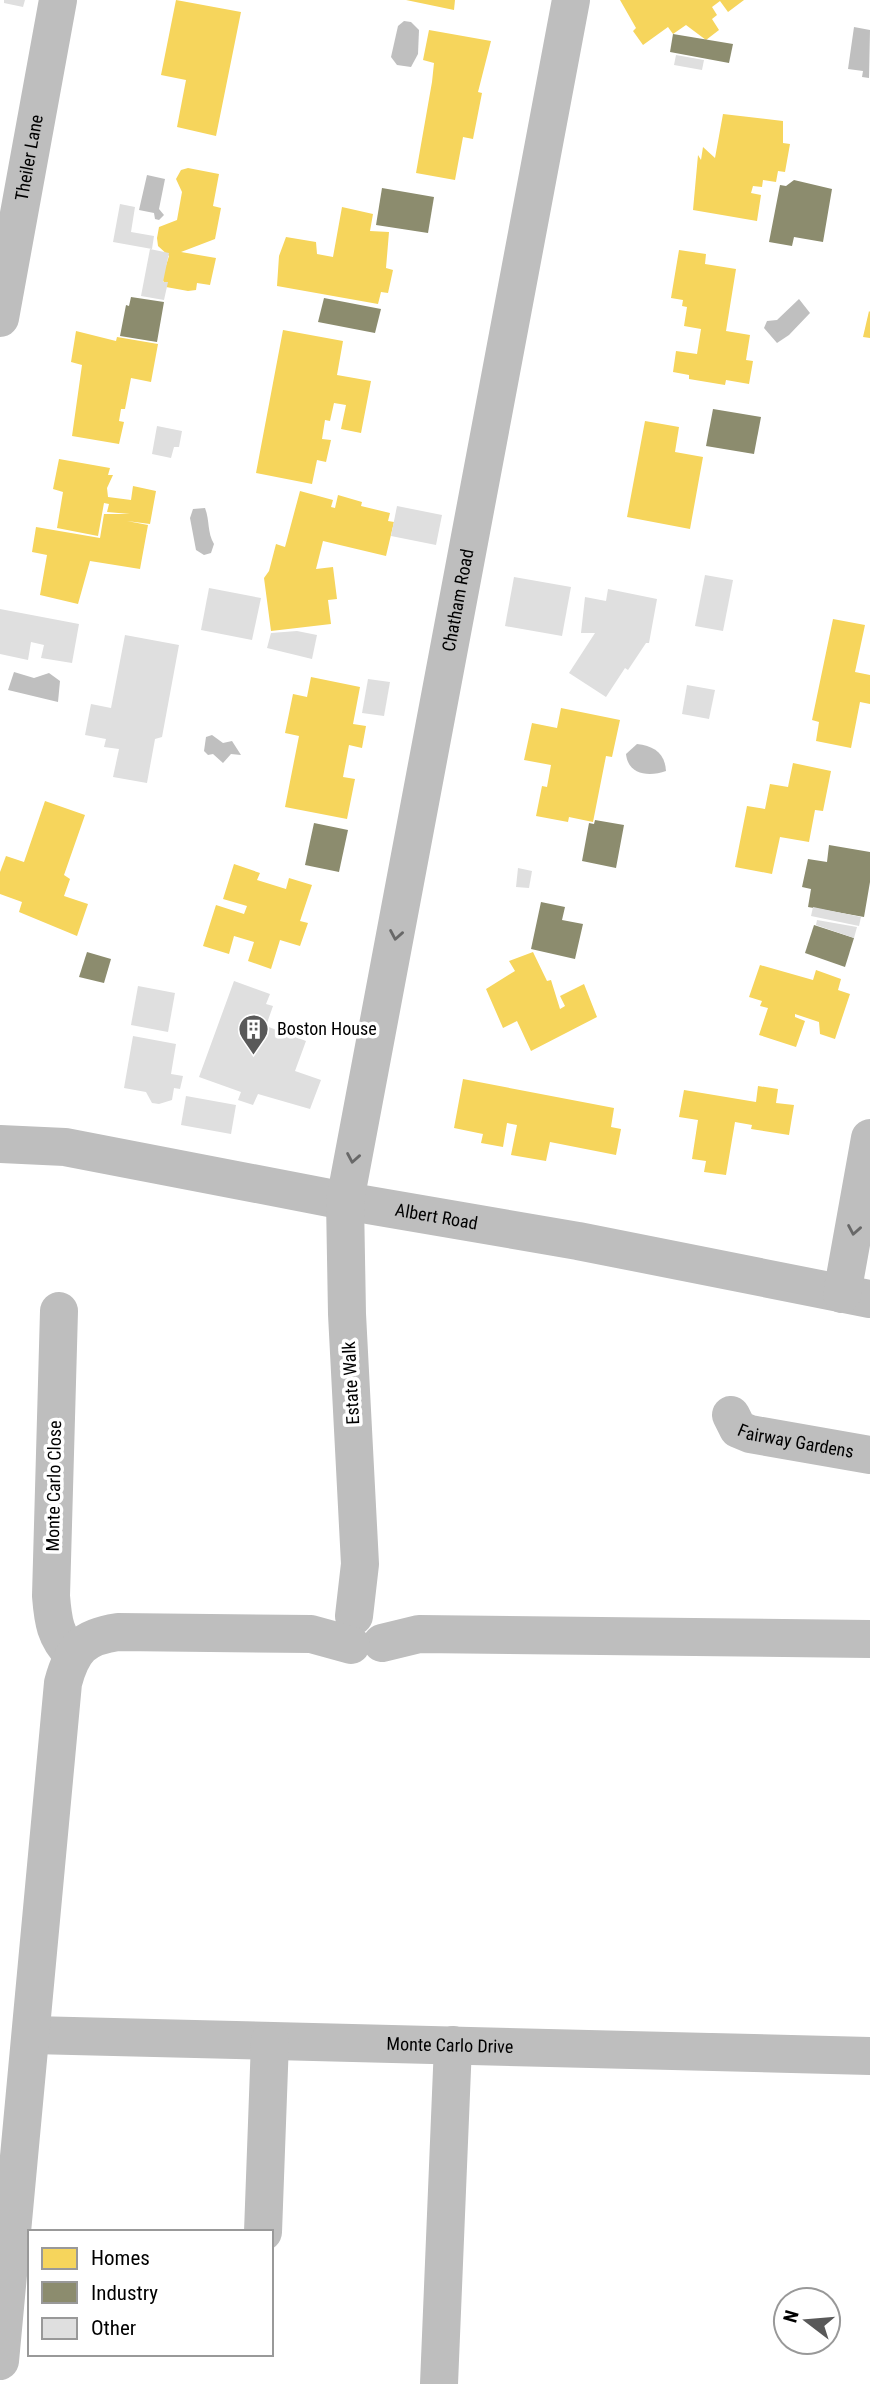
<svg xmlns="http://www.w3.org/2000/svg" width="870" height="2384" viewBox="0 0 870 2384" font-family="'Roboto Condensed',sans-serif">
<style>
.water{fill:#bfbfbf}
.homes{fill:#f6d55c}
.industry{fill:#8c8c6e}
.building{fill:#dfdfdf}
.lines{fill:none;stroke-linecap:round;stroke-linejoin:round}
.minor{stroke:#bebebe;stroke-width:38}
.oneway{stroke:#686868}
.labels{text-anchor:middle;stroke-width:7;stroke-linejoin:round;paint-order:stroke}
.street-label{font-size:18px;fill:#000;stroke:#fff}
.poi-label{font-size:18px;fill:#000;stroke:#fff;text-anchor:start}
</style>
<rect width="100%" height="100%" fill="#fff"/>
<g class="water">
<path d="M404,21L411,22L419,30L418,54L411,67L397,65L391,57L398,26Z"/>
<path d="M854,27L870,30L869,78L862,77L863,71L848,69Z"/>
<path d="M147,175L165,179L159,209L164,215L159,220L155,219L154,213L139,210Z"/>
<path d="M799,299L810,313L789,335L777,343L764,328L767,321L777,320Z"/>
<path d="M205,508C210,521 207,532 214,544L211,553L204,555L196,550L190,518L193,509Z"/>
<path d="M14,672L34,678L49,673L60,681L58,702L8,690Z"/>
<path d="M212,735L223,743L232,741L241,755L231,754L223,763L213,754L208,755L204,751L206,737Z"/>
<path d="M637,744C654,746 665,753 666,771C649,777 628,775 626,754Z"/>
</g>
<g class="homes">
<path d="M176,0L241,12L216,136L177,127L186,80L161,75Z"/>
<path d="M406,0H455L454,10Z"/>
<path d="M620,0H744L728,12L720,1L712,7L717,15L712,19L719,30L706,40L686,25L673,34L668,27L643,45L633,31L636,28Z"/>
<path d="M429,30L491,41L478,92L482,93L473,139L463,137L455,180L416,173L432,82L434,63L423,60Z"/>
<path d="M723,114L783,121V143L790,144L785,172L778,171L776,182L763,180L762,187L753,186L751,193L761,195L757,221L693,210L698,155L701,160L703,147L715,158Z"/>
<path d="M188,168L219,174L213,206L221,208L215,239L181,252L216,258L210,285L197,283L196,290L188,291L166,287L162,278L169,256L158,246L157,238L159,227L177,220L182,192L176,179L181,170Z"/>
<path d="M342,207L373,214L370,231L389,232L386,268L393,270L388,293L381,292L378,304L277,286L279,256L286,237L316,242L317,254L333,257Z"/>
<path d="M679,250L706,254L705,264L736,269L726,331L750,335L746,360L753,361L749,384L726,380L725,385L689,379V375L673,372L676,351L697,354L701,329L684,326L687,307L682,306L683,300L671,298Z"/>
<path d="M869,311L870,312V338L863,337Z"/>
<path d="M283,330L343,341L337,375L371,381L361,433L341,429L346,405L334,403L330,421L325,420L322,439L331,440L326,462L317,460L312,484L256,473Z"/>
<path d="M76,331L116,341L117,337L158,344L151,382L131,378L125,409H121L119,421L124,422L119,444L72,436L82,365L71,362Z"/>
<path d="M645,421L679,427L675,452L703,457L690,529L627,517Z"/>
<path d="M59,459L110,468L108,475H113L107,488L108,497L131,500L133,486L156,491L150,524L127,521L148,525L140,569L90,561L78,604L40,595L47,555L32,552L36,527L100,538L104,514H130L107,512L109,504L104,503L98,536L57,528L63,492L53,489Z"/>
<path d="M300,491L333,500L331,507L335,508L338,495L362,502L361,506L390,513L388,521L394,522L386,556L323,541L316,569L333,567L337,599L328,600L331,624L271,631L264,578L269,571L276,544L285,547Z"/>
<path d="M833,619L865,625L855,672L870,675V704L860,702L851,748L816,741L819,722L812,720Z"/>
<path d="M311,677L360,687L353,724L366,726L362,748L349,745L343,777L355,779L347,819L285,807L299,736L285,733L293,694L307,697Z"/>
<path d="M561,708L620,720L612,757L606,756L593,822L569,817L568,822L536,816L542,786L547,787L551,765L524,760L532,723L557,728Z"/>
<path d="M793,763L831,771L823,811L815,810L809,842L780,837L772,874L735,867L747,806L765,809L770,784L788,787Z"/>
<path d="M45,801L85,815L64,875L70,879L64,896L88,904L77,936L19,912L22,902L0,894V872L6,856L24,862Z"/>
<path d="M234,864L260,873L257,880L286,889L289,878L312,885L300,921L308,923L300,946L280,940L271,969L248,961L254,942L234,936L229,954L203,946L216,905L244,914L247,906L223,899Z"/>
<path d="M533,952L547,981L551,980L560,1009L565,1006L560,996L584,984L597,1017L531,1051L517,1021L503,1028L486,989L515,971L509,961Z"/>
<path d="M760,965L813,980L816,970L841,979L838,990L850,994L835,1039L820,1034L819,1022L795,1014V1017L805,1021L796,1047L759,1035L768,1008L760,1006L762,1001L749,997Z"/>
<path d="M463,1079L614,1108L611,1127L621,1129L616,1155L550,1142L546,1161L511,1155L517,1125L507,1123L503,1147L481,1143L483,1134L454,1128Z"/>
<path d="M758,1086L778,1089L776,1103L794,1105L789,1135L751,1129L752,1125L735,1122L726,1175L704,1172L706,1161L692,1159L698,1120L679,1117L684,1090L756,1102Z"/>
</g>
<g class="industry">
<path d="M673,34L733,44L729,63L670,52Z"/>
<path d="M794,180L832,189L823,242L794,237L792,246L769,242L780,185L786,186Z"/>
<path d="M382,188L434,197L428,233L376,225Z"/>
<path d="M131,297L164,302L157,342L120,336L126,305L129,306Z"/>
<path d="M324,298L381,309L375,333L318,322Z"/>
<path d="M713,409L761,417L754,454L706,446Z"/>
<path d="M595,820L624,825L616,868L582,861L589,823L594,824Z"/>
<path d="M314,823L348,830L339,872L305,865Z"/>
<path d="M829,845L870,852V882L864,917L808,907L811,889L802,887L808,859L827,862Z"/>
<path d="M541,902L565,907L562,920L583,924L575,959L531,949Z"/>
<path d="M814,925L854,938L845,967L805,953Z"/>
<path d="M87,952L111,959L104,983L79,977Z"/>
</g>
<g class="building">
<path d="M4,0H25L23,7L4,3Z"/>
<path d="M676,55L704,60L702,70L674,65Z"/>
<path d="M120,204L135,207L131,232L154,236L152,249L113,242Z"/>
<path d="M150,249L169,253L163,282H168L164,300L141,296Z"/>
<path d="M157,426L182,431L179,447H174L171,458L152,454Z"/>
<path d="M397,506L442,515L436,545L391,536Z"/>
<path d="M705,575L733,580L723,631L695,626Z"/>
<path d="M514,577L571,587L562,636L505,626Z"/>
<path d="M209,588L261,598L252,640L201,630Z"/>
<path d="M608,589L657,599L649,643H646L628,670L625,668L606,697L569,673L595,633H581L585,597L606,601Z"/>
<path d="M0,609L79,624L72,663L41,658L44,645L31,642L28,660L0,654Z"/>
<path d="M297,631L317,635L312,659L267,648L271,633Z"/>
<path d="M125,635L179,645L162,737L155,739L147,783L113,777L119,749L104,747L106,739L85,735L91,704L111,708Z"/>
<path d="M368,679L390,682L384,716L362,713Z"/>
<path d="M687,685L715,690L709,719L682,714Z"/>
<path d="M518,868L532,871L529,888L516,887Z"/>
<path d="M813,907L861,917L859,926L811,916Z"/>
<path d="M817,920L857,927L854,938L816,925Z"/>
<path d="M234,981L270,994L266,1004L273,1006L266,1026L306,1041L295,1071L321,1080L310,1109L258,1094L253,1105L238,1100L241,1092L199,1077Z"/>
<path d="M138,986L175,993L168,1032L131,1025Z"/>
<path d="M133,1036L176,1044L171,1074L183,1076L180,1089L174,1088L172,1100L159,1104L152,1103L146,1092L124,1088Z"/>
<path d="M186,1096L236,1105L231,1134L181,1125Z"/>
</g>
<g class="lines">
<g class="minor">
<path id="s1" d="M0,318L58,0"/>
<path id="s2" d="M0,1144L65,1147L345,1201L578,1241L870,1299"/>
<path d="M842,1294L870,1138"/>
<path d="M59,1311L51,1596C53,1621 55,1637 73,1655"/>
<path id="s3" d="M731,1415L738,1429L750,1434L870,1455"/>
<path id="s4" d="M354,1616L360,1564L347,1314L345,1201L571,0"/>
<path d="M382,1643L419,1634L870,1639"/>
<path id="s5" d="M32,2035L870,2056"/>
<path d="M263,2232L270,2041"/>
<path d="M0,2361L63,1683C72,1649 83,1637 118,1632L311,1634L351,1645"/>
<path d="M439,2384L453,2045"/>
</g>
</g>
<defs><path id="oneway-chevron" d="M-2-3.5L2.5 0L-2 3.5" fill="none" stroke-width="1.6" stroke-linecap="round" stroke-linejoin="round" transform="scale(1.75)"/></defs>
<g class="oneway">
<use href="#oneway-chevron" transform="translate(396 935) rotate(100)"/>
<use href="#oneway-chevron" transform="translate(353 1158) rotate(100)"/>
<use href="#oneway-chevron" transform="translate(854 1230) rotate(100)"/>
</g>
<defs>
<symbol id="building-pin" viewBox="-11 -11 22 30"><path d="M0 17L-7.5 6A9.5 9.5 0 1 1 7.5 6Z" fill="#595959" stroke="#fff"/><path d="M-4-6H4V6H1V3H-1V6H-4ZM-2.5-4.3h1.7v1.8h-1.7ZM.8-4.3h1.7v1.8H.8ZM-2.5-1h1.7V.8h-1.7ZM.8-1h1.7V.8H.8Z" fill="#fff"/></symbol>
</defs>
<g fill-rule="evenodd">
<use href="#building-pin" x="236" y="1012" width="35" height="47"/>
</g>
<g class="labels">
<g class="street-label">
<text dy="6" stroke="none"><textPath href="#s1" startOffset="163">Theiler Lane</textPath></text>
<text dy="6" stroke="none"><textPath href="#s4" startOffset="1027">Chatham Road</textPath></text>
<text dy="6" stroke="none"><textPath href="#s2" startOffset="443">Albert Road</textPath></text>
<text transform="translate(351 1383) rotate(-93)" y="6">Estate Walk</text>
<text dy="6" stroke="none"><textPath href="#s3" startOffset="75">Fairway Gardens</textPath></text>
<text transform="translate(54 1486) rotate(-89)" y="6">Monte Carlo Close</text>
<text dy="6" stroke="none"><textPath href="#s5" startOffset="418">Monte Carlo Drive</textPath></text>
</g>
<g class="poi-label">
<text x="277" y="1035">Boston House</text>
</g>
</g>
<rect x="28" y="2230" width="245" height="126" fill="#ffffff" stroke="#999999" stroke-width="2"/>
<rect x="42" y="2248" width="35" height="21" fill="#f6d55c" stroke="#999999" stroke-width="2"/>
<text x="91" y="2265" font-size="21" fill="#000000">Homes</text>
<rect x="42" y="2282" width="35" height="21" fill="#8c8c6e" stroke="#999999" stroke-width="2"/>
<text x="91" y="2300" font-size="21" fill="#000000">Industry</text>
<rect x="42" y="2318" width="35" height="21" fill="#dfdfdf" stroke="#999999" stroke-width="2"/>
<text x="91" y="2335" font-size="21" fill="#000000">Other</text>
<g transform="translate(807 2321) rotate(286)"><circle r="33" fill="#ffffff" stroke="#999999" stroke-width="2"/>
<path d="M0-5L12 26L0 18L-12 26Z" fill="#595959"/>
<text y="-10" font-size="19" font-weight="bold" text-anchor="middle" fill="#000000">N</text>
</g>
</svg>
